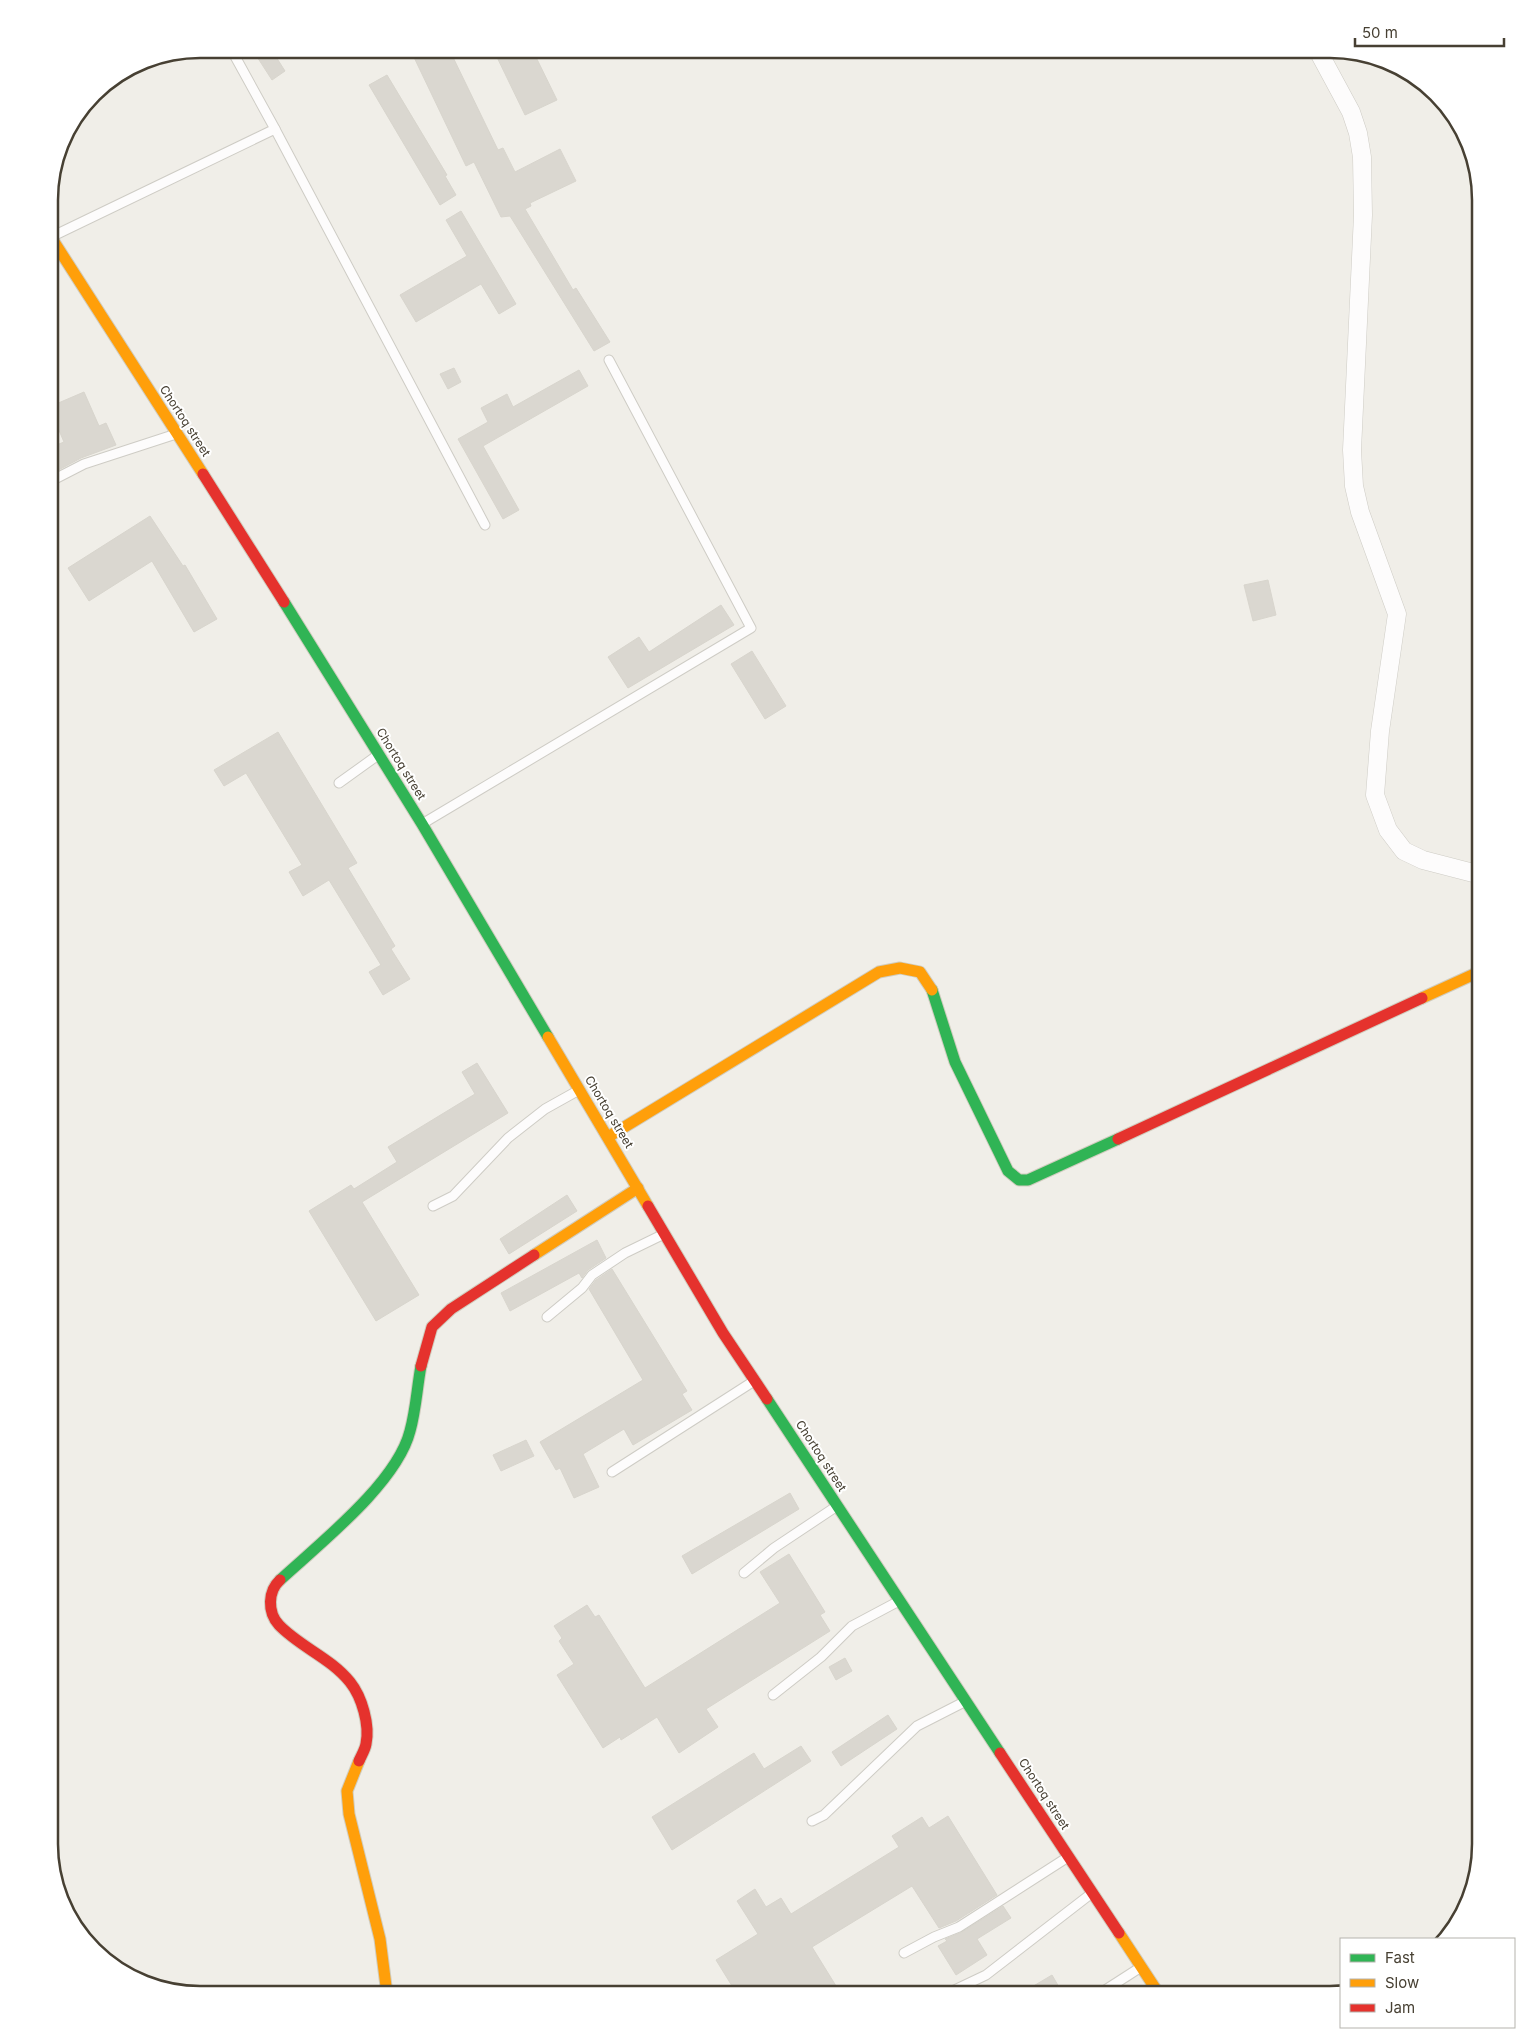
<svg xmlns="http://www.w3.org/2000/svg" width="1530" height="2043" viewBox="0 0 1530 2043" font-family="Inter,sans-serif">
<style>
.building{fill:#dad7d0;stroke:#d8d5cd}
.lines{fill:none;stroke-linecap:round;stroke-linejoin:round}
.lane-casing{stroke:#ceccc5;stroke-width:11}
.street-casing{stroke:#ceccc5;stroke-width:19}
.fast-casing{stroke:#d0ccbe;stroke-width:13}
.slow-casing{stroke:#d0ccbe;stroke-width:13}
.jam-casing{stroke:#d0ccbe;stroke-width:13}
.lane{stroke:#fdfcfc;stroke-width:9}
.street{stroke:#fdfcfc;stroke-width:18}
.fast{stroke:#30b455;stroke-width:11}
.slow{stroke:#ff9f0a;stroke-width:11}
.jam{stroke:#e5322d;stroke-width:11}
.labels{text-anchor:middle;stroke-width:4;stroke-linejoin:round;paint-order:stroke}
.street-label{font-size:12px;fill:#474033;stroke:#fff}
.rim{fill:none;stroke:#474033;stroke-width:2.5}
</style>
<rect width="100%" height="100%" fill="#f0eee8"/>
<g class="building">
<path d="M252,49H271L285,71L272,80Z"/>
<path d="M410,49H449L498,150L503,148L515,172L560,149L576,181L530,203L531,206L525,209L573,290L576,288L610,342L594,351L510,216L501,217L474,162L466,166Z"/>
<path d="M493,49H532L557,100L525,115Z"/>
<path d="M387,75L447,175L445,176L456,195L440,205L369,85Z"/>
<path d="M461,211L516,304L499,314L481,284L416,322L400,295L467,256L446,220Z"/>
<path d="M454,368L461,382L448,389L440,374Z"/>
<path d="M579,370L588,386L483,446L519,510L503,519L458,439L488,422L481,408L507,394L513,407Z"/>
<path d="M84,392L99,426L106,423L116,445L81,458L49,475V448L64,442L49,407Z"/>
<path d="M150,516L183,566L185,565L217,619L194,632L152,561L89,601L68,568Z"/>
<path d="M1268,580L1276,615L1253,621L1244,585Z"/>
<path d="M721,605L734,625L628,688L608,657L639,637L649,652Z"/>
<path d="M752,651L786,706L765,719L731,664Z"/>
<path d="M278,732L357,863L348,868L395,946L391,949L410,979L383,995L369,972L381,965L329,880L303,896L289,872L302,865L246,773L224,786L214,770Z"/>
<path d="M477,1063L508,1113L362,1202L419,1295L376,1321L309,1211L351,1185L354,1189L397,1162L388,1147L475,1094L462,1072Z"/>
<path d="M567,1195L577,1211L509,1254L500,1239Z"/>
<path d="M597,1240L606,1258L588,1270L582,1278L579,1273L510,1311L501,1293Z"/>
<path d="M612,1269L687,1391L682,1394L692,1410L633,1445L624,1429L583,1454L599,1487L574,1498L560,1468L556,1470L540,1442L643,1380L589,1289L596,1280Z"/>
<path d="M526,1440L534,1456L501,1471L493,1455Z"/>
<path d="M790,1493L799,1509L692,1574L682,1556Z"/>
<path d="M789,1554L825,1612L820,1615L830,1631L706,1709L718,1727L679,1753L657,1717L621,1740L620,1737L603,1748L557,1675L574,1664L559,1641L562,1638L554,1626L587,1605L595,1617L599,1615L645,1688L780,1603L760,1572Z"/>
<path d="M845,1658L852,1671L836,1680L829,1667Z"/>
<path d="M888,1715L897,1729L841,1766L832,1752Z"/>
<path d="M801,1746L811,1761L672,1850L652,1817L754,1753L764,1769Z"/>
<path d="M948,1816L997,1895L956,1921L939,1928L912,1886L812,1947L841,1994H737L716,1960L758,1934L737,1901L755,1889L766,1907L781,1898L791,1914L899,1847L892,1836L922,1817L929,1828Z"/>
<path d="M1003,1906L1011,1918L977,1939L987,1955L956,1975L938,1946L947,1941L945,1939L962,1932Z"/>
<path d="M1052,1975L1063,1994H1020Z"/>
</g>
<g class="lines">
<defs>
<g id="lane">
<path d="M275,129L485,525"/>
<path d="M51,237L275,129L231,49"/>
<path d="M49,482L84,464L176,434"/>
<path d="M339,783L378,755"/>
<path d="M422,824L751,628L609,360"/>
<path d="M433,1206L453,1196L508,1138L545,1109L579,1090"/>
<path d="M547,1317L582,1288L592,1275L625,1253L664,1234"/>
<path d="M612,1472L754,1381"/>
<path d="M744,1573L774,1548L837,1506"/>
<path d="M773,1695L821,1657L852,1626L899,1601"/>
<path d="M812,1821L824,1815L917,1726L966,1701"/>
<path d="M904,1953L934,1937L959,1927L1068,1857"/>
<path d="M946,1994L986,1975L1092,1893"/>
<path d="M1099,1994L1141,1967"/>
</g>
<path id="street" d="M1317,49L1351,112L1358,133L1362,157L1363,215L1352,450L1354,486L1360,512L1397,614L1380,731L1375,795L1388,830L1404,851L1423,860L1481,875"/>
<g id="fast">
<path d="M284,602L422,824L548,1037"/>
<path d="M932,990L955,1062L1008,1171L1019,1180H1028L1118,1139"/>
<path d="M767,1399L1000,1753"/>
<path d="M280,1580C319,1544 397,1483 410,1431C416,1410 417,1387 421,1366"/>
</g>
<g id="slow">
<path d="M49,234L203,474"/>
<path d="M1422,998L1481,971"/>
<path d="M548,1037L648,1206"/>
<path d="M608,1137L879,972L900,968L920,972L932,990"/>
<path d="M534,1255L638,1188"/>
<path d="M359,1761L347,1791L349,1814L380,1939L387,1994"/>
<path d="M1119,1933L1159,1994"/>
</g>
<g id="jam">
<path d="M203,474L284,602"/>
<path d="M1118,1139L1422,998"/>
<path d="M648,1206L723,1333L767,1399"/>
<path d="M421,1366L432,1327L451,1309L534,1255"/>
<path d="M280,1580C268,1591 267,1612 279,1625C300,1647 331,1658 350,1682C362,1697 370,1725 366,1744C365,1750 361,1756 359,1761"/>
<path d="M1000,1753L1119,1933"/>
</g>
</defs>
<use href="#lane" class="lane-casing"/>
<use href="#street" class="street-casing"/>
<use href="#fast" class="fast-casing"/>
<use href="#slow" class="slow-casing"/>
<use href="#jam" class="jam-casing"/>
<use href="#lane" class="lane"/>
<use href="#street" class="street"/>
<use href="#fast" class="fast"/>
<use href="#slow" class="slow"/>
<use href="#jam" class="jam"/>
</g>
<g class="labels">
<g class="street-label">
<text transform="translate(185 421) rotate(57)" y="4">Chortoq street</text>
<text transform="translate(401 764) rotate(58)" y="4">Chortoq street</text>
<text transform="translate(609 1112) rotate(59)" y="4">Chortoq street</text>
<text transform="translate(821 1456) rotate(57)" y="4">Chortoq street</text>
<text transform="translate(1044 1794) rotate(57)" y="4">Chortoq street</text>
</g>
</g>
<path d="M0 0H1530V2043H0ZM200 58H1330A142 142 0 0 1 1472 200V1844A142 142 0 0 1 1330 1986H200A142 142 0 0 1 58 1844V200A142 142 0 0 1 200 58Z" fill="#fff" fill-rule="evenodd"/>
<path class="rim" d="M200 58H1330A142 142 0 0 1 1472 200V1844A142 142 0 0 1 1330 1986H200A142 142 0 0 1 58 1844V200A142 142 0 0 1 200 58Z"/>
<rect x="1340" y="1938" width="175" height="90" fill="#ffffff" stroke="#b5b3ad"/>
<rect x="1350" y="1954" width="25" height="8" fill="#30b455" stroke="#b5b3ad"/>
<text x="1385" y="1963" font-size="15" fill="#474033">Fast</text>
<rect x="1350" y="1979" width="25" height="8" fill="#ff9f0a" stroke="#b5b3ad"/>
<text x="1385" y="1988" font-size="15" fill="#474033">Slow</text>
<rect x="1350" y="2004" width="25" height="8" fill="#e5322d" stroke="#b5b3ad"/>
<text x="1385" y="2013" font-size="15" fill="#474033">Jam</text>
<path d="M1355 38v8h149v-8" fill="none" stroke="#474033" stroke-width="2.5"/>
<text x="1362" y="38" font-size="15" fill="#474033" stroke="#ffffff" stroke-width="4" paint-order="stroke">50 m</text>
</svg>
